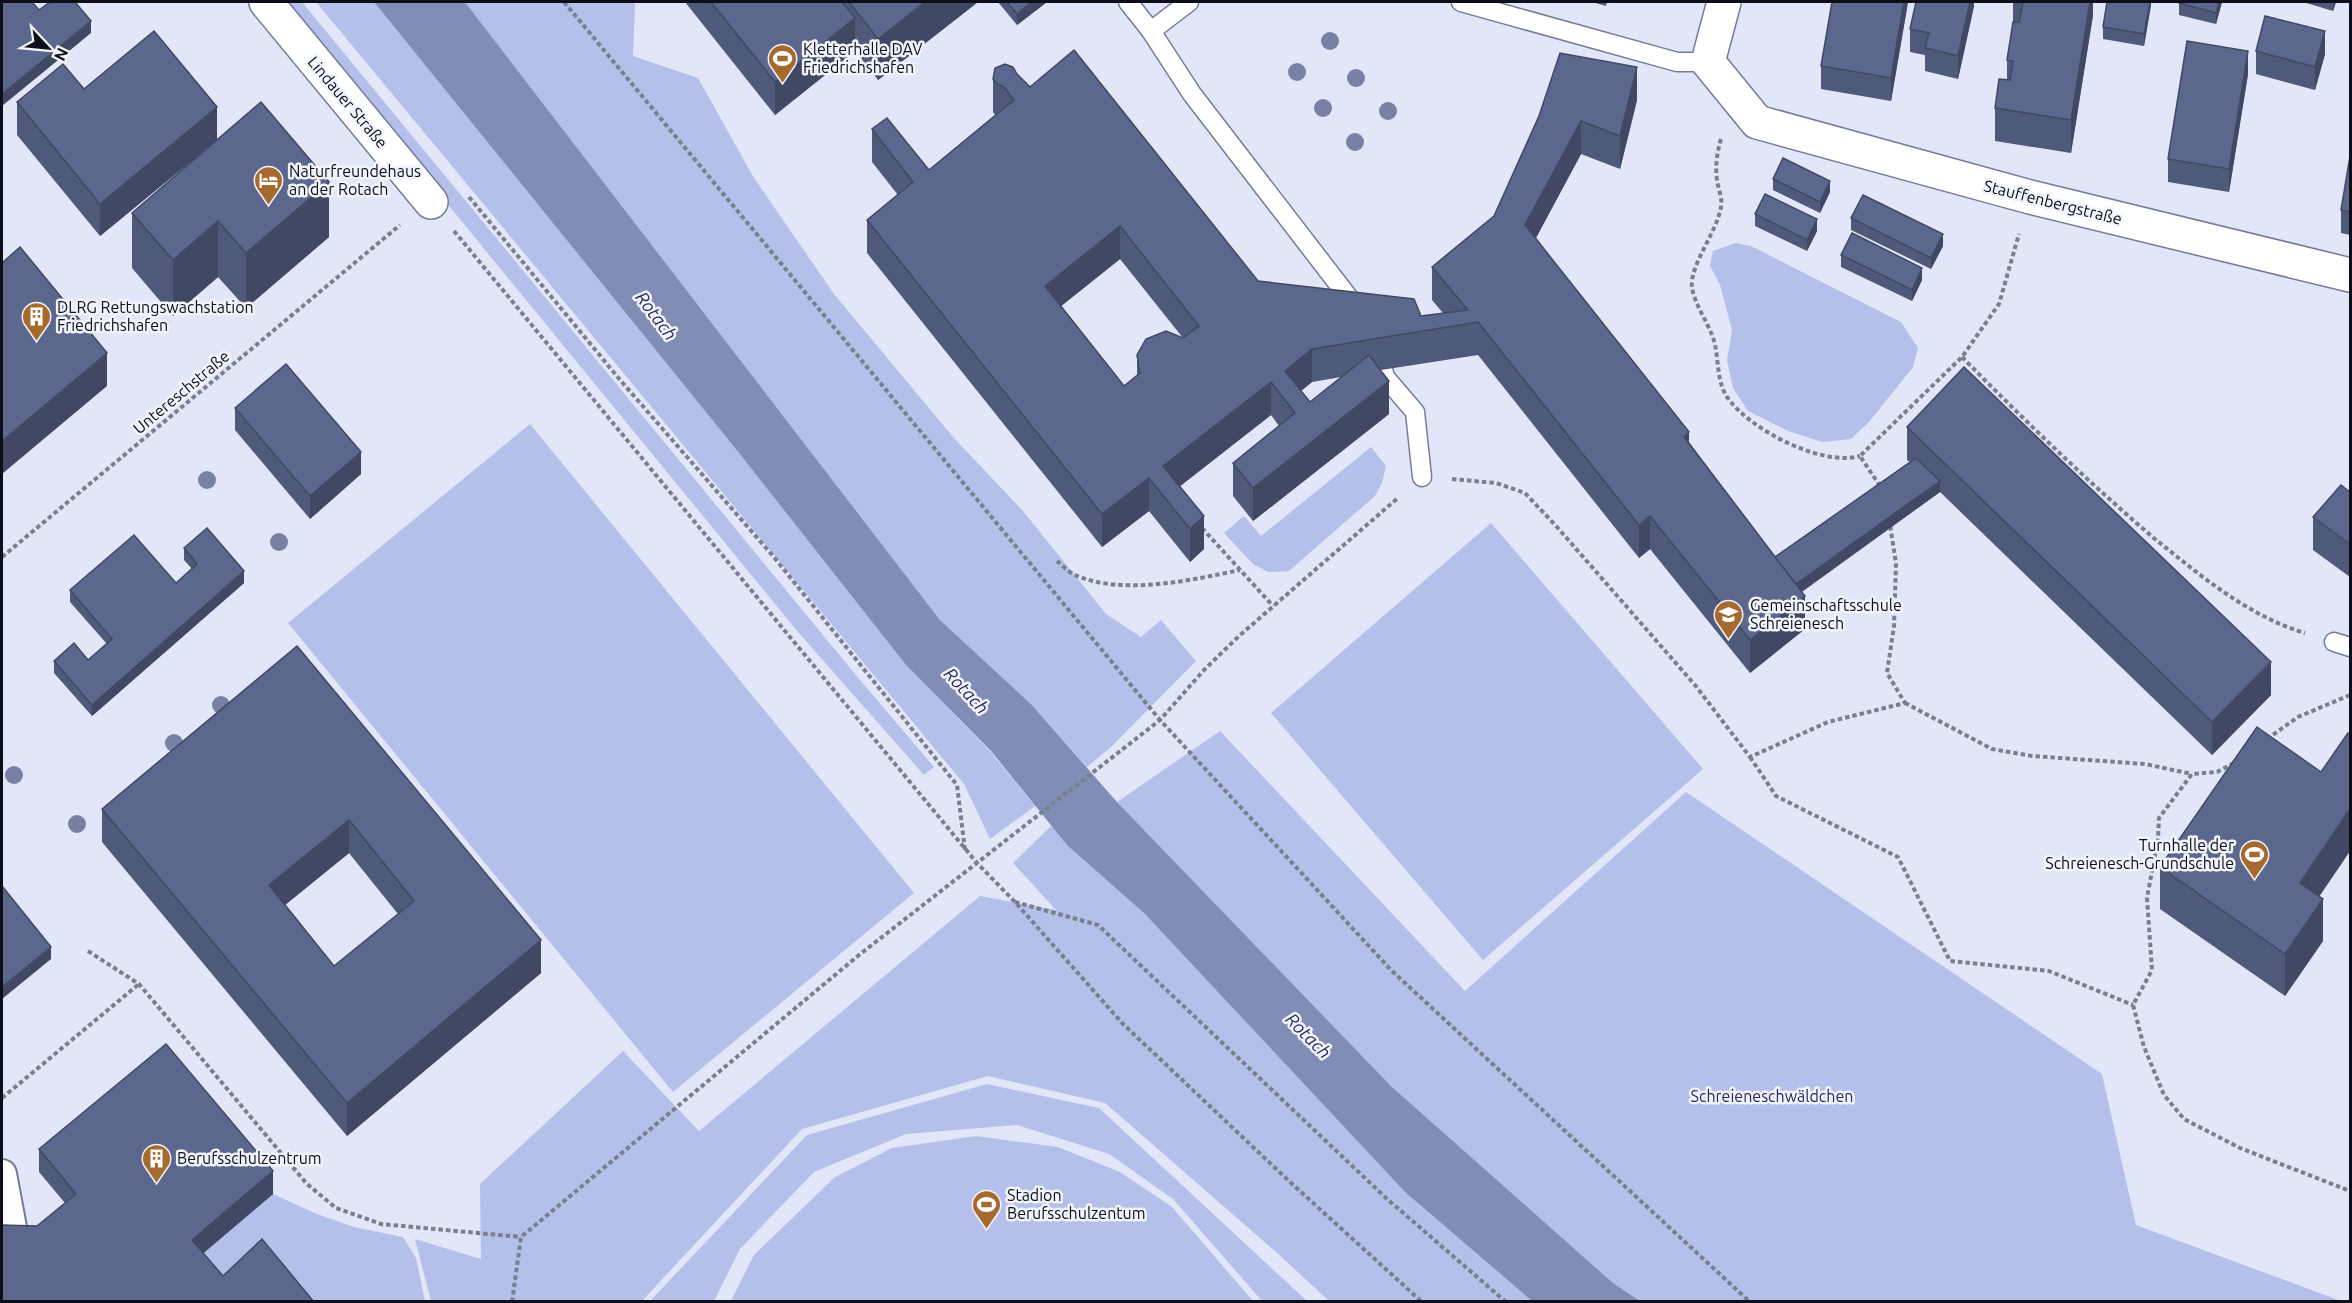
<svg xmlns="http://www.w3.org/2000/svg" width="2352" height="1303" viewBox="0 0 2352 1303" font-family="Ubuntu,sans-serif">
<style>
.green{fill:#b4c0ea}
.water{fill:#818db5}
.lines{fill:none;stroke-linecap:round;stroke-linejoin:round}
.service-casing{stroke:#747c97;stroke-width:21}
.pedestrian-casing{stroke:#747c97;stroke-width:32}
.minor-casing{stroke:#747c97;stroke-width:36}
.path{stroke:#7a7f8d;stroke-width:4;stroke-dasharray:4.5 3;stroke-linecap:butt}
.service{stroke:#fff;stroke-width:18}
.pedestrian{stroke:#fff;stroke-width:28}
.minor{stroke:#fff;stroke-width:33}
.tree{fill:#7880a4}
.wall{fill:#4f5979;fill-rule:evenodd}
.shaded-wall{fill:#404863}
.building{fill:#5c678d;stroke:#404863;stroke-width:1.5;fill-rule:evenodd}
.labels{text-anchor:middle;stroke-width:5;stroke-linejoin:round;paint-order:stroke}
.poi-label{font-size:16px;fill:#0c0f19;stroke:#f2f4fb;text-anchor:start}
.street-label{font-size:16px;fill:#0c0f19;stroke:#f2f4fb}
.park-label{font-size:16px;fill:#222b5f;stroke:#f2f4fb}
.water-label{font-size:18px;font-style:italic;fill:#1f285c;stroke:#f2f4fb}
</style>
<rect width="100%" height="100%" fill="#e1e7f9"/>
<g class="green">
<path d="M282,2H302L860,680L934,767L924,775L798,632Z"/>
<path d="M316,2H374L739,453L906,665L990,751L1035,806L990,839L964,784Z"/>
<path d="M465,2H633L635,4L633,56L698,78L754,178L834,294L953,437L1023,511L1106,614L1141,637L1161,620L1196,661L1111,747L1087,767L1031,704L940,620Z"/>
<path d="M1736,243L1751,246L1901,322L1918,348L1913,367L1869,422L1851,439L1822,442L1788,431L1748,411L1733,388L1727,360L1732,330L1720,285L1710,266L1713,251Z"/>
<path d="M530,424L914,893L673,1092L288,623Z"/>
<path d="M1371,447L1386,466L1382,483L1375,496L1289,571L1268,572L1253,564L1224,533L1244,516L1261,536Z"/>
<path d="M1491,523L1703,769L1483,960L1271,713Z"/>
<path d="M1220,731L1465,991L1686,792L2102,1074L2136,1225L2341,1301H1640L1613,1283L1392,1087L1117,802Z"/>
<path d="M1051,826L1144,913L1405,1192L1532,1301H1329L1275,1251L1105,1103L988,1076L802,1129L642,1301H431L415,1239L481,1259L480,1184L623,1051L699,1131L980,896L1056,910L1013,863Z"/>
<path d="M987,1084L1099,1108L1307,1301H1262L1173,1199L1109,1154L1017,1125L906,1134L814,1172L740,1249L714,1301H650L807,1135Z"/>
<path d="M976,1136L1058,1147L1120,1172L1172,1207L1253,1301H731L754,1255L835,1177L892,1148Z"/>
<path d="M273,1194L317,1214L354,1227L403,1237L416,1258L425,1301H295L223,1298L192,1263Z"/>
</g>
<path class="water" d="M374,2H465L940,620L1031,704L1117,802L1392,1087L1613,1283L1640,1301H1532L1405,1192L1144,913L1067,845L991,751L906,665L739,453Z"/>
<g class="lines">
<defs>
<g id="service">
<path d="M1128,2L1151,31L1189,2"/>
<path d="M1461,2L1677,62H1708"/>
<path d="M1151,31L1192,94L1359,311"/>
<path d="M1378,348L1385,377L1415,412L1422,477"/>
<path d="M2334,642L2350,647"/>
</g>
<path id="pedestrian" d="M2,1174L16,1249"/>
<g id="minor">
<path d="M266,2L431,202"/>
<path d="M1724,2L1708,62L1757,122L2030,197L2350,275"/>
</g>
</defs>
<use href="#service" class="service-casing"/>
<use href="#pedestrian" class="pedestrian-casing"/>
<use href="#minor" class="minor-casing"/>
<g class="path">
<path d="M564,2L1160,720L1392,971L1750,1302"/>
<path d="M1721,139C1717,153 1715,166 1717,180C1718,189 1723,199 1721,207C1717,232 1689,266 1692,288C1695,304 1706,320 1712,335C1720,355 1715,378 1727,397C1749,429 1821,467 1860,456"/>
<path d="M469,197L621,381L773,556L957,785L965,850"/>
<path d="M454,231L977,863L1015,902L1123,1024L1290,1182L1422,1302"/>
<path d="M1962,357C2024,420 2088,482 2155,539C2201,576 2248,616 2305,633"/>
<path d="M1452,479L1496,483L1525,493L1557,527L1695,685L1750,757L1828,722L1905,703L1887,673L1894,626L1896,563L1890,525"/>
<path d="M1880,486L1860,456L1962,357L1999,304L2019,234"/>
<path d="M1202,528L1273,606"/>
<path d="M2,557L400,225"/>
<path d="M1057,561C1062,565 1068,572 1075,575C1122,596 1192,580 1240,570"/>
<path d="M1905,703L1992,749L2032,756L2145,764L2192,774"/>
<path d="M2267,739L2298,717L2350,695"/>
<path d="M1750,757L1776,796L1898,857L1950,961L2049,971L2133,1005"/>
<path d="M2234,763L2217,772L2192,774L2159,818L2158,839L2147,898L2152,970L2133,1005L2144,1047L2164,1095L2184,1119L2240,1148L2350,1191"/>
<path d="M1015,902L1098,925L1386,1198L1506,1302"/>
<path d="M88,951L139,984L307,1184L336,1208L381,1224L521,1237"/>
<path d="M2,1098L139,984"/>
<path d="M512,1302L521,1237L859,955L1160,720L1204,670L1239,636L1399,497"/>
</g>
<use href="#service" class="service"/>
<use href="#pedestrian" class="pedestrian"/>
<use href="#minor" class="minor"/>
</g>
<g class="tree">
<circle cx="1330" cy="41" r="9"/>
<circle cx="1297" cy="72" r="9"/>
<circle cx="1356" cy="78" r="9"/>
<circle cx="1323" cy="108" r="9"/>
<circle cx="1388" cy="111" r="9"/>
<circle cx="1355" cy="142" r="9"/>
<circle cx="207" cy="480" r="9"/>
<circle cx="279" cy="542" r="9"/>
<circle cx="221" cy="705" r="9"/>
<circle cx="174" cy="743" r="9"/>
<circle cx="14" cy="775" r="9"/>
<circle cx="77" cy="824" r="9"/>
</g>
<g class="wall">
<path d="M685,2H978L878,80L855,51L775,115Z"/>
<path d="M998,2H1047L1017,25Z"/>
<path d="M1592,2H1607L1606,6Z"/>
<path d="M1832,2H1908L1891,101L1821,89V66Z"/>
<path d="M1974,2V6L1958,79L1925,71V55L1910,52V29Z"/>
<path d="M2013,2H2093V15L2071,153L1995,141V108L2007,80V60L2013,24Z"/>
<path d="M2151,2L2144,46L2103,39V27Z"/>
<path d="M2222,2L2216,24L2179,15V3Z"/>
<path d="M2303,2H2336L2333,11Z"/>
<path d="M2256,51L2325,54L2315,90L2256,74Z"/>
<path d="M1017,74L1030,87L1258,281L1421,316L1443,313L1432,300V267L1494,216L1539,116L1637,100L1620,169L1581,154L1536,238L1775,557L1910,462L1907,460V427L2271,695L2212,755L1940,492L1802,592L1805,629L1750,673L1650,549L1639,558L1478,355L1381,370L1389,414L1253,521L1233,496V463L1279,426L1271,415L1180,486L1204,549L1190,562L1149,511L1102,547L867,253V220L898,195L872,162V129L929,170L995,115L993,112V79ZM1120,259L1183,338L1137,355V375L1124,386L1061,306ZM1341,377L1310,402L1301,391L1312,382Z"/>
<path d="M2248,74L2229,192L2168,182V159Z"/>
<path d="M84,89L217,140L329,237L246,308L218,277L173,316L132,268V213L200,154L100,236L17,135V102Z"/>
<path d="M2350,156V235L2341,233V210Z"/>
<path d="M1773,179L1830,192L1820,213L1773,190Z"/>
<path d="M1755,214L1817,231L1807,251L1755,226Z"/>
<path d="M1851,218L1943,246L1931,269L1851,230Z"/>
<path d="M1841,255L1922,280L1912,301L1841,267Z"/>
<path d="M235,408L361,474L310,519L235,430Z"/>
<path d="M2350,435V475L2349,474V441Z"/>
<path d="M2350,492V577L2313,550V517Z"/>
<path d="M184,548L244,583L92,716L54,673V661L88,660L107,644L70,602V590L176,583L192,569L184,560Z"/>
<path d="M297,646L541,973L347,1136L102,842V809ZM349,853L398,914L334,966L285,905Z"/>
<path d="M2350,735V851L2319,896L2323,941L2285,996L2160,909V867L2321,772Z"/>
<path d="M39,1149L273,1194L203,1253L223,1276L37,1226L65,1203L39,1172Z"/>
</g>
<g class="shaded-wall">
<path d="M925,2H978L878,80V39Z"/>
<path d="M1032,2H1047L1017,25V14Z"/>
<path d="M1904,2H1908L1891,101V78Z"/>
<path d="M1970,2H1974V6L1958,79V56Z"/>
<path d="M2090,2H2093V15L2071,153V120Z"/>
<path d="M2150,2H2151V6L2144,46V34Z"/>
<path d="M2219,2H2222L2216,24V13Z"/>
<path d="M2333,2H2336L2333,11Z"/>
<path d="M855,18V51L775,115V82Z"/>
<path d="M91,21V33L2,106V94Z"/>
<path d="M2325,31V54L2315,90V67Z"/>
<path d="M2248,51V74L2229,192V169Z"/>
<path d="M1637,67V100L1620,169V136Z"/>
<path d="M217,107V140L100,236V204Z"/>
<path d="M1581,121V154L1525,258V225Z"/>
<path d="M1830,181V192L1820,213V202Z"/>
<path d="M329,182V237L246,308V253Z"/>
<path d="M1817,219V231L1807,251V240Z"/>
<path d="M218,221V277L173,316V260Z"/>
<path d="M1120,226V259L1045,319V286Z"/>
<path d="M1943,234V246L1931,269V258Z"/>
<path d="M1922,268V280L1912,301V290Z"/>
<path d="M1312,349V382L1287,402L1285,371Z"/>
<path d="M107,353V386L2,474V441Z"/>
<path d="M1389,381V414L1253,521V488Z"/>
<path d="M1271,382V415L1165,498L1163,466Z"/>
<path d="M1689,432V465L1684,437Z"/>
<path d="M361,452V474L310,519V496Z"/>
<path d="M1149,478V511L1102,547V514Z"/>
<path d="M1940,481V492L1785,603V591Z"/>
<path d="M1204,516V549L1190,562V529Z"/>
<path d="M1650,516V549L1639,558V525Z"/>
<path d="M244,571V583L92,716V705Z"/>
<path d="M1805,596V629L1750,673V640Z"/>
<path d="M2271,662V695L2212,755V722Z"/>
<path d="M2350,809V851L2300,925V883Z"/>
<path d="M349,820V853L269,918V885Z"/>
<path d="M2323,899V941L2285,996V954Z"/>
<path d="M541,940V973L347,1136V1103Z"/>
<path d="M51,947V959L2,999V987Z"/>
<path d="M273,1171V1194L192,1263V1240Z"/>
</g>
<g class="building">
<path d="M2,2H32L39,10L50,2H75L91,21L2,94Z"/>
<path d="M711,2H842L855,18L775,82Z"/>
<path d="M849,2H925L878,39Z"/>
<path d="M1007,2H1032L1017,14Z"/>
<path d="M1832,2H1904L1891,78L1821,66Z"/>
<path d="M1916,2H1970L1958,56L1925,48L1929,33L1910,29Z"/>
<path d="M2023,2H2090L2071,120L1995,108L1999,79L2010,80L2013,61L2007,60L2013,22H2019Z"/>
<path d="M2107,2H2150L2144,34L2103,27Z"/>
<path d="M2179,2H2219L2216,13L2179,3Z"/>
<path d="M2265,16L2325,31L2315,67L2256,51Z"/>
<path d="M154,31L217,107L100,204L17,102L63,64L84,89Z"/>
<path d="M2187,41L2248,51L2229,169L2168,159Z"/>
<path d="M1074,50L1258,281L1414,299L1421,316L1468,310L1432,267L1494,216L1539,116L1560,53L1637,67L1620,136L1581,121L1525,225L1689,432L1684,437L1805,596L1750,640L1650,516L1639,525L1478,322L1312,349L1285,371L1310,402L1369,355L1389,381L1253,488L1233,463L1295,413L1271,382L1163,466L1204,516L1190,529L1149,478L1102,514L867,220L913,182L872,129L887,118L929,170L1014,100L1004,87L997,84L993,79L995,68L1005,64L1013,67L1017,74L1030,87ZM1120,226L1199,326L1183,338L1166,331L1146,339L1137,355L1140,373L1124,386L1045,286Z"/>
<path d="M261,102L329,182L246,253L218,221L173,260L132,213Z"/>
<path d="M2350,156V212L2341,210Z"/>
<path d="M1783,158L1830,181L1820,202L1773,179Z"/>
<path d="M1765,194L1817,219L1807,240L1755,214Z"/>
<path d="M1863,195L1943,234L1931,258L1851,218Z"/>
<path d="M1852,233L1922,268L1912,290L1841,255Z"/>
<path d="M20,247L107,353L2,441V263Z"/>
<path d="M286,364L361,452L310,496L235,408Z"/>
<path d="M1964,367L2271,662L2212,722L1907,427Z"/>
<path d="M1916,458L1940,481L1796,584L1775,557Z"/>
<path d="M2341,485L2350,492V544L2313,517Z"/>
<path d="M207,528L244,571L92,705L54,661L74,643L88,660L112,639L70,590L134,535L176,583L197,564L184,548Z"/>
<path d="M297,646L541,940L347,1103L102,809ZM349,820L414,901L334,966L269,885Z"/>
<path d="M2257,727L2321,772L2348,733L2350,735V809L2300,883L2323,899L2285,954L2160,867Z"/>
<path d="M2,886L51,947L2,987Z"/>
<path d="M166,1044L273,1171L192,1240L223,1276L262,1239L314,1302H2V1225L37,1226L76,1194L39,1149Z"/>
</g>
<defs>
<symbol id="stadium-pin" viewBox="-11 -11 22 30"><path d="M0 17L-7.5 6A9.5 9.5 0 1 1 7.5 6Z" fill="#a76a2e" stroke="#f2f4fb"/><path d="M0-5a6.5 5 0 1 0 0 10a6.5 5 0 1 0 0-10ZM-3.5-1.8h7v3.6h-7Z" fill="#fff"/></symbol>
<symbol id="hotel-pin" viewBox="-11 -11 22 30"><path d="M0 17L-7.5 6A9.5 9.5 0 1 1 7.5 6Z" fill="#a76a2e" stroke="#f2f4fb"/><path d="M-6-4.5h1.5V1H6V5H4.5V3h-9V5H-6ZM-4 0a1.8 1.8 0 1 1 3.6 0ZM.5 0V-2.5h3Q6-2.5 6 0Z" fill="#fff"/></symbol>
<symbol id="building-pin" viewBox="-11 -11 22 30"><path d="M0 17L-7.5 6A9.5 9.5 0 1 1 7.5 6Z" fill="#a76a2e" stroke="#f2f4fb"/><path d="M-4-6H4V6H1V3H-1V6H-4ZM-2.5-4.3h1.7v1.8h-1.7ZM.8-4.3h1.7v1.8H.8ZM-2.5-1h1.7V.8h-1.7ZM.8-1h1.7V.8H.8Z" fill="#fff"/></symbol>
<symbol id="school-pin" viewBox="-11 -11 22 30"><path d="M0 17L-7.5 6A9.5 9.5 0 1 1 7.5 6Z" fill="#a76a2e" stroke="#f2f4fb"/><path d="M0-5L7-2L0 1L-7-2ZM-4 1L0 2.5L4 1V4Q0 6-4 4Z" fill="#fff"/></symbol>
</defs>
<g fill-rule="evenodd">
<use href="#stadium-pin" x="766" y="42" width="33" height="45"/>
<use href="#hotel-pin" x="252" y="164" width="33" height="45"/>
<use href="#building-pin" x="20" y="300" width="33" height="45"/>
<use href="#school-pin" x="1712" y="598" width="33" height="45"/>
<use href="#stadium-pin" x="2238" y="838" width="33" height="45"/>
<use href="#building-pin" x="140" y="1142" width="33" height="45"/>
<use href="#stadium-pin" x="970" y="1188" width="33" height="45"/>
</g>
<g class="labels">
<g class="poi-label">
<text x="803" y="55">Kletterhalle DAV<tspan x="803" dy="18">Friedrichshafen</tspan></text>
<text x="289" y="177">Naturfreundehaus<tspan x="289" dy="18">an der Rotach</tspan></text>
<text x="57" y="313">DLRG Rettungswachstation<tspan x="57" dy="18">Friedrichshafen</tspan></text>
<text x="1750" y="611">Gemeinschaftsschule<tspan x="1750" dy="18">Schreienesch</tspan></text>
<text x="2234" y="851" text-anchor="end">Turnhalle der<tspan x="2234" dy="18">Schreienesch-Grundschule</tspan></text>
<text x="177" y="1164">Berufsschulzentrum</text>
<text x="1007" y="1201">Stadion<tspan x="1007" dy="18">Berufsschulzentum</tspan></text>
</g>
<g class="street-label">
<text transform="translate(348 102) rotate(50)" y="6">Lindauer Straße</text>
<text transform="translate(2053 202) rotate(14)" y="6">Stauffenbergstraße</text>
<text transform="translate(181 392) rotate(-40)" y="6">Untereschstraße</text>
</g>
<g class="park-label">
<text x="1772" y="1102">Schreieneschwäldchen</text>
</g>
<g class="water-label">
<text transform="translate(656 316) rotate(53)" y="6">Rotach</text>
<text transform="translate(966 691) rotate(47)" y="6">Rotach</text>
<text transform="translate(1308 1036) rotate(45)" y="6">Rotach</text>
</g>
</g>
<rect width="2352" height="1303" fill="none" stroke="#0c0f19" stroke-width="6"/>
<g transform="translate(48 48) rotate(116)" stroke="#f2f4fb" stroke-width="4.5" paint-order="stroke">
<path d="M0-4.5L10 22L0 15L-10 22Z" fill="#0c0f19"/>
<text y="-9" font-size="16" font-weight="bold" text-anchor="middle" fill="#0c0f19">N</text>
</g>
</svg>
